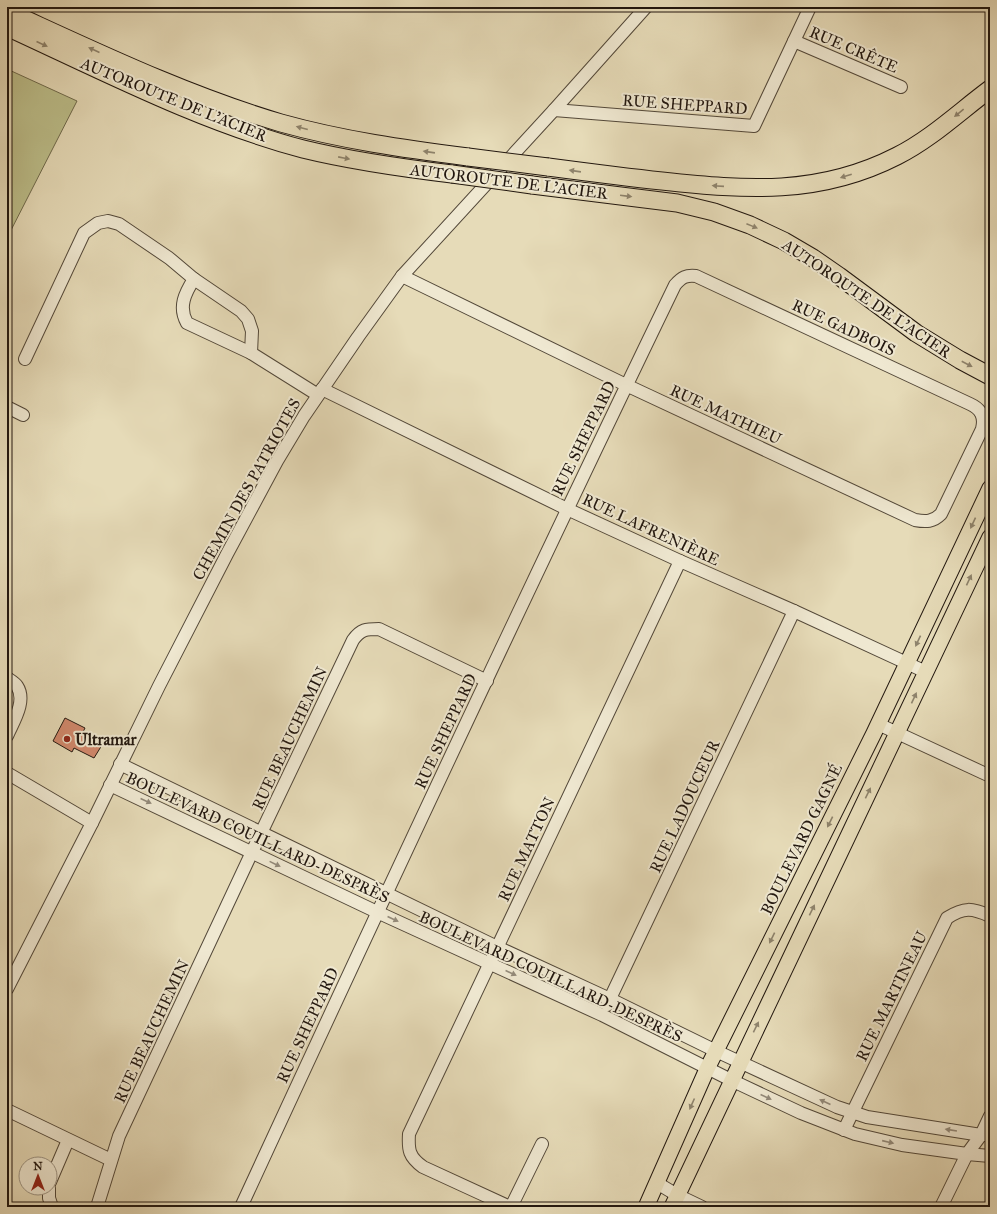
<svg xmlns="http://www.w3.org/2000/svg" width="997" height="1214" viewBox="0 0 997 1214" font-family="'IM FELL Great Primer',serif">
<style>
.green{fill:#bcbe8a;stroke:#6f6a4c}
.building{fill:#d2886c;stroke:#22170f}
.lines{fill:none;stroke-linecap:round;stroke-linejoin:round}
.minor-casing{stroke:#534839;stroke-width:14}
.major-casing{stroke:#22170f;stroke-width:17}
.highway-casing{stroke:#22170f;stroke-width:19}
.minor{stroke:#efe8d1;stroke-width:12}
.major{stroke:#e6dbb8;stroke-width:15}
.highway{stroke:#e6dbb8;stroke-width:17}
.highway-bridge-casing{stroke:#22170f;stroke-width:19;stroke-linecap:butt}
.highway-bridge{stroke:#e6dbb8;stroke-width:17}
.oneway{fill:#8e836c}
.oneway2{fill:#938a7a}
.poi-dot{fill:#8f2418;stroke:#efe8d1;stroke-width:1.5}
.labels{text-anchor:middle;stroke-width:4;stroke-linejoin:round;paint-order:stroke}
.street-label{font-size:16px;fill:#22170f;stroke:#efe8d1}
.poi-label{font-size:16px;font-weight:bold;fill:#22170f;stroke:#efe8d1;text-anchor:start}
</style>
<rect width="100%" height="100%" fill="#e6dbb8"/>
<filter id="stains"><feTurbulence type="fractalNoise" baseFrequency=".005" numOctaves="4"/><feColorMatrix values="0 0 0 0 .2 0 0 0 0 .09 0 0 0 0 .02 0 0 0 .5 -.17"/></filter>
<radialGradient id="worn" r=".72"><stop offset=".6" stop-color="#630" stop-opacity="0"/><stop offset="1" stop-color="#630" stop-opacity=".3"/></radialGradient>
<path class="green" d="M7,69L77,101L7,238Z"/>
<path class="building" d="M65,718L85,728L82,734L102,745L94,758L74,748L72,752L53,741Z"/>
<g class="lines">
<defs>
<g id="minor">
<path d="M794,41L901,87"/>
<path d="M554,110L754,126L810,7"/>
<path d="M194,279C185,293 178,307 187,323L251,353"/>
<path d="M25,359L84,233L98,223L108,221L119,224L169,258L194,279L241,311L248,319L252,331L251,353L318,395"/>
<path d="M322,389L567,509L680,561L794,611L926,672"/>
<path d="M7,407L23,415"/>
<path d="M7,678C10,680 15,683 17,686C27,701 13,722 7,736"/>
<path d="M878,724L990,776"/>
<path d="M120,764L497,947L610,999L716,1051L837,1107L867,1117L981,1135H990"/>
<path d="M7,773L92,823"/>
<path d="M110,785L377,912L602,1015L731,1080L801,1113L855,1134L902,1145L967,1154L990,1156"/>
<path d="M7,989L92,823L159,686L227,554L277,461L304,416L358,337L402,276L554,110L646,7"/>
<path d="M607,1005L794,611"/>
<path d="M7,1110L111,1160"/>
<path d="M844,1130L947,918C964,907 972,908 990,916"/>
<path d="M50,1182L68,1140"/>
<path d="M657,1183L677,1195L702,1207"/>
<path d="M49,1188V1198L52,1207"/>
<path d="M97,1207L119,1136L252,852L353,640C361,629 366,629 379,629L487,681"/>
<path d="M241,1207C383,899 527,591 675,285C682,277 686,275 696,276L970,404C981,409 985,417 982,429L941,514C933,522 926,522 915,520L626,385L402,276"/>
<path d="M510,1207L423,1167C409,1157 408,1150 409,1134L680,561"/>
<path d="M511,1207L542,1144"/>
<path d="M941,1207L967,1154L981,1135L990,1116"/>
</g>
<g id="major">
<path d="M646,1207L707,1069L874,733L990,488"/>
<path d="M672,1207L990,537"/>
</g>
<g id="highway">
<path d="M7,11C97,52 186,95 281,123C342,140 405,149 468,157"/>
<path d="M7,27C103,71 201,122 303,149C352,161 402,168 452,174"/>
<path d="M548,167C586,172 624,177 662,181C746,190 819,196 897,156C931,139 959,112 990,89"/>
<path d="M532,185L677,203L714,212L750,225L784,241L813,258L839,276L916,333L960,360L990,376"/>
</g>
</defs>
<use href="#minor" class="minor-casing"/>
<use href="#major" class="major-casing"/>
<use href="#highway" class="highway-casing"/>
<use href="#minor" class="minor"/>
<use href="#major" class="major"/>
<use href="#highway" class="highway"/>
<defs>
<g id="highway-bridge">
<path d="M468,157L548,167"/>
<path d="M452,174L532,185"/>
</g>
</defs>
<use href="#highway-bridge" class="highway-bridge-casing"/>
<use href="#highway-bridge" class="highway-bridge"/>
</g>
<defs><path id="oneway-solid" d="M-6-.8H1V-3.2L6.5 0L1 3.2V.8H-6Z"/></defs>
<g class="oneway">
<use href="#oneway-solid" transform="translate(42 44) rotate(24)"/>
<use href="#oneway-solid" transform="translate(94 50) rotate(-156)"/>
<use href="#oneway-solid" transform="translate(959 113) rotate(141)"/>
<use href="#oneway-solid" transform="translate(302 128) rotate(-165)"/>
<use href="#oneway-solid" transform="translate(429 152) rotate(-172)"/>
<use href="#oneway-solid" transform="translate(344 158) rotate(11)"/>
<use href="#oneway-solid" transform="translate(575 171) rotate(-172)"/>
<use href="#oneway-solid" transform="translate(846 176) rotate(163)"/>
<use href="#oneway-solid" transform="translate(718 186) rotate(-176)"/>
<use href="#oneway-solid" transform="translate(626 196) rotate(7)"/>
<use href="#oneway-solid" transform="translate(752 226) rotate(22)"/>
<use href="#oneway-solid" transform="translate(967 364) rotate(28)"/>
<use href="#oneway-solid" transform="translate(973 523) rotate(115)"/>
<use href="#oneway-solid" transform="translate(969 580) rotate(-65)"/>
<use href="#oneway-solid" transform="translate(918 641) rotate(115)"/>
<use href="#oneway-solid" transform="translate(914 698) rotate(-65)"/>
<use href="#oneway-solid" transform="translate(868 793) rotate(-64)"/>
<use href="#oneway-solid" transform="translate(830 822) rotate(116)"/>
<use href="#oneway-solid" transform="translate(812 910) rotate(-64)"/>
<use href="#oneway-solid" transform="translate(772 938) rotate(116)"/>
<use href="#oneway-solid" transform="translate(756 1027) rotate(-64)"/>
<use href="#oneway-solid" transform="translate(692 1104) rotate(114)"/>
</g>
<g class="oneway2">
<use href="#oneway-solid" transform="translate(146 801) rotate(25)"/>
<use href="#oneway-solid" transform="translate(275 864) rotate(26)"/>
<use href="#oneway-solid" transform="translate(393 919) rotate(25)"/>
<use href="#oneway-solid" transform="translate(511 973) rotate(25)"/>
<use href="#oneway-solid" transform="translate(766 1097) rotate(25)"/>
<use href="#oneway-solid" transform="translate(825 1102) rotate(-156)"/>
<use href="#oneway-solid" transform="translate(951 1130) rotate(-171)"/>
<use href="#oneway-solid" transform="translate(888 1142) rotate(13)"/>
</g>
<circle class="poi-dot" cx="67" cy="739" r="4"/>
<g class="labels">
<g class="street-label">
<text transform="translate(854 49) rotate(23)" y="6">RUE CRÊTE</text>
<text transform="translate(174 99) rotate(22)" y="6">AUTOROUTE DE L'ACIER</text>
<text transform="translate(685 104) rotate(4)" y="6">RUE SHEPPARD</text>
<text transform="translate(509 181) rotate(7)" y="6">AUTOROUTE DE L'ACIER</text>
<text transform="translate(867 298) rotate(34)" y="6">AUTOROUTE DE L'ACIER</text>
<text transform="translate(844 327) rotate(25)" y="6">RUE GADBOIS</text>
<text transform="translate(726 414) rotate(25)" y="6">RUE MATHIEU</text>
<text transform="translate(583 438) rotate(-64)" y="6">RUE SHEPPARD</text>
<text transform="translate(246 489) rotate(-61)" y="6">CHEMIN DES PATRIOTES</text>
<text transform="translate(651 529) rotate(25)" y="6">RUE LAFRENIÈRE</text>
<text transform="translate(445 731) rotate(-65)" y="6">RUE SHEPPARD</text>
<text transform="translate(289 738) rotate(-65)" y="6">RUE BEAUCHEMIN</text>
<text transform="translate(684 806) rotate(-65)" y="6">RUE LADOUCEUR</text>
<text transform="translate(258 837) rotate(25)" y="6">BOULEVARD COUILLARD-DESPRÈS</text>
<text transform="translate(801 839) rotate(-64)" y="6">BOULEVARD GAGNÉ</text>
<text transform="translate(526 849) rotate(-65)" y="6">RUE MATTON</text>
<text transform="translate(551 976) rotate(25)" y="6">BOULEVARD COUILLARD-DESPRÈS</text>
<text transform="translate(891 996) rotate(-64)" y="6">RUE MARTINEAU</text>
<text transform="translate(307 1025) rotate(-65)" y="6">RUE SHEPPARD</text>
<text transform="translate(151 1031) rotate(-65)" y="6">RUE BEAUCHEMIN</text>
</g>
<g class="poi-label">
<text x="75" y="745">Ultramar</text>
</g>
</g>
<rect width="997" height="1214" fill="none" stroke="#e6dbb8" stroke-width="24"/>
<rect x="8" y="8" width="981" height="1198" fill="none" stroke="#22170f" stroke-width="2"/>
<rect x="12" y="12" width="973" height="1190" fill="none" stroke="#22170f"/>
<g transform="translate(38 1176)"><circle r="19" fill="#efe8d1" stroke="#9d9483"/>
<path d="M0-3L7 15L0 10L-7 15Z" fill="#8f2418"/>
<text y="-6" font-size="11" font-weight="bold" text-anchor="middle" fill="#22170f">N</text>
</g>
<rect width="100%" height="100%" filter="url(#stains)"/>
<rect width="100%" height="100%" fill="url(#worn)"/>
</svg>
